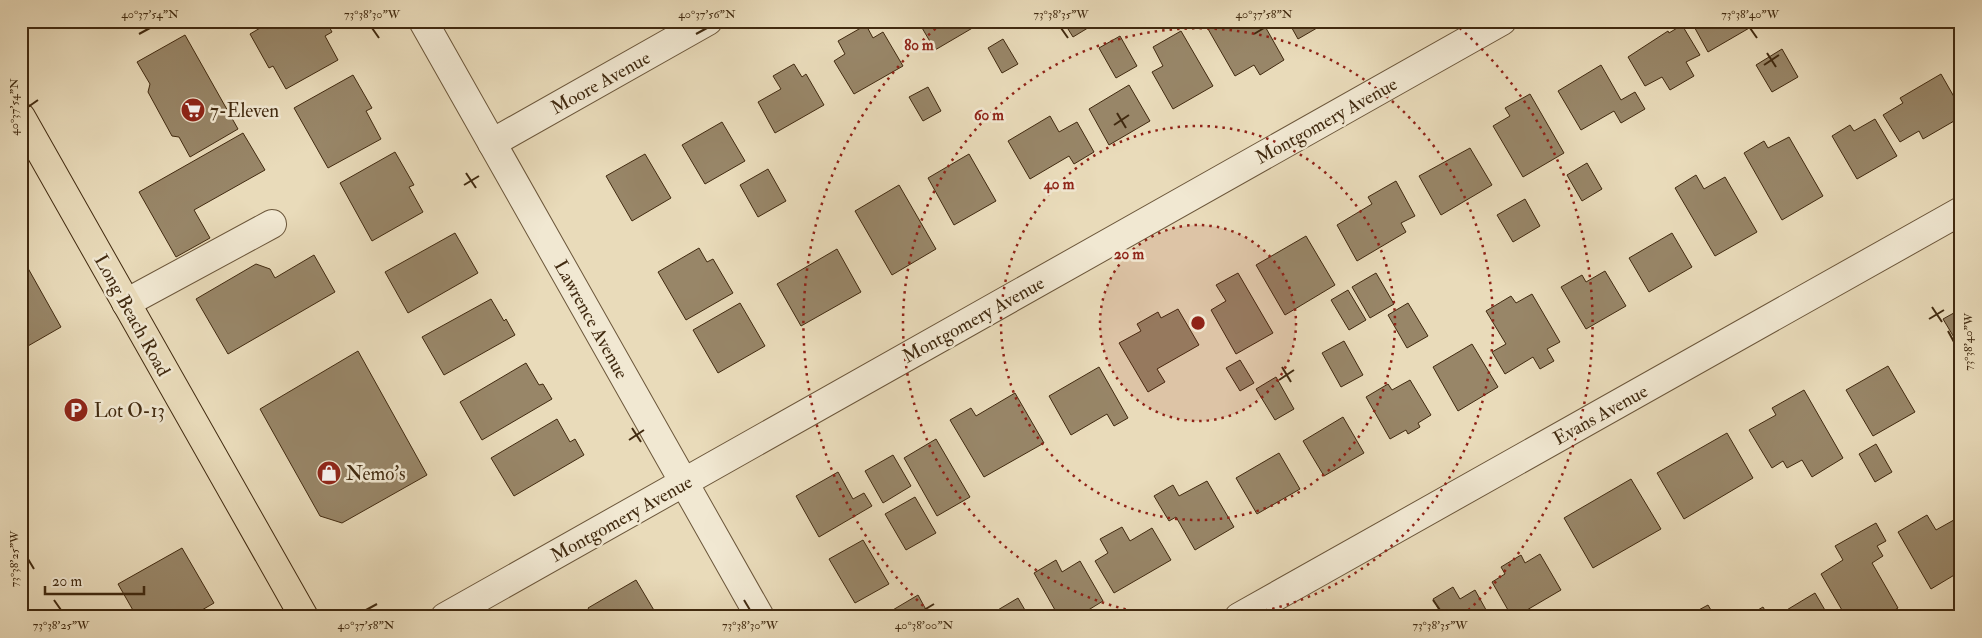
<svg xmlns="http://www.w3.org/2000/svg" width="1982" height="638" viewBox="0 0 1982 638" font-family="'IM FELL Double Pica',serif">
<style>
.building{fill:#988668;stroke:#412a10}
.lines{fill:none;stroke-linecap:round;stroke-linejoin:round}
.minor-casing{stroke:#6b563a;stroke-width:30}
.major-casing{stroke:#412a10;stroke-width:30}
.minor{stroke:#f1e8d2;stroke-width:28}
.major{stroke:#e9dbba;stroke-width:28}
.ticks{fill:none;stroke:#412a10;stroke-width:2}
.ring{fill:none;stroke:#8f2418;stroke-width:2.5;stroke-dasharray:2.5 5}
.labels{text-anchor:middle;stroke-width:5;stroke-linejoin:round;paint-order:stroke}
.street-label{font-size:19px;fill:#412a10;stroke:#f1e8d2}
.poi-label{font-size:19px;fill:#412a10;stroke:#f1e8d2;text-anchor:start}
.centre{fill:#8f2418;stroke:#f1e8d2;stroke-width:2.5}
.ring-label{font-size:15px;text-anchor:middle;font-weight:bold;fill:#8f2418;stroke:#f1e8d2;stroke-width:5;stroke-linejoin:round;paint-order:stroke}
.neatline{fill:none;stroke:#412a10;stroke-width:2}
.ticks-label{font-size:12px;text-anchor:middle;fill:#412a10}
</style>
<rect width="100%" height="100%" fill="#e9dbba"/>
<filter id="stains"><feTurbulence type="fractalNoise" baseFrequency=".004" numOctaves="4"/><feColorMatrix values="0 0 0 0 .2 0 0 0 0 .09 0 0 0 0 .02 0 0 0 .5 -.17"/></filter>
<radialGradient id="worn" r=".72"><stop offset=".6" stop-color="#630" stop-opacity="0"/><stop offset="1" stop-color="#630" stop-opacity=".3"/></radialGradient>
<g class="building">
<path d="M272,21H326L332,32L325,36L338,60L286,89L273,66L269,68L250,34Z"/>
<path d="M918,21H980L981,23L935,50Z"/>
<path d="M1063,21H1095L1096,23L1073,37Z"/>
<path d="M1173,21H1191L1178,29Z"/>
<path d="M1205,21H1262L1284,60L1260,75L1254,65L1235,76L1204,22Z"/>
<path d="M1288,21H1329L1298,39Z"/>
<path d="M1691,21H1748L1751,27L1708,52Z"/>
<path d="M866,25L873,38L883,32L903,66L854,94L834,61L845,54L838,41Z"/>
<path d="M1682,25L1700,55L1686,62L1694,76L1670,90L1662,77L1645,86L1628,57L1668,31L1669,33Z"/>
<path d="M1181,31L1213,86L1173,109L1152,72L1163,66L1153,47Z"/>
<path d="M185,35L238,129L190,157L179,137L172,136L148,92L150,84L137,62Z"/>
<path d="M1120,36L1137,66L1116,78L1099,48Z"/>
<path d="M1003,39L1018,64L1002,73L988,48Z"/>
<path d="M1782,49L1798,77L1772,92L1756,65Z"/>
<path d="M794,64L802,77L806,74L824,105L775,133L758,102L781,89L773,76Z"/>
<path d="M1601,65L1621,100L1635,92L1645,109L1621,123L1614,111L1581,130L1558,91Z"/>
<path d="M1941,74L1961,109V117L1923,139L1919,131L1900,142L1883,115L1903,103L1900,98Z"/>
<path d="M353,75L372,108L366,111L381,139L328,168L294,108Z"/>
<path d="M1129,85L1150,121L1109,145L1089,109Z"/>
<path d="M928,87L941,111L923,121L909,97Z"/>
<path d="M1530,94L1564,153L1523,177L1493,126L1510,116L1505,108Z"/>
<path d="M1050,116L1059,132L1077,122L1094,152L1074,164L1069,156L1030,179L1008,141Z"/>
<path d="M1875,119L1897,156L1857,179L1832,136L1850,125L1854,131Z"/>
<path d="M722,122L745,161L705,184L682,145Z"/>
<path d="M243,133L265,170L194,210L210,238L176,257L139,192Z"/>
<path d="M1789,137L1823,196L1782,220L1744,153L1764,141L1768,148Z"/>
<path d="M1470,148L1492,185L1441,215L1419,176Z"/>
<path d="M395,152L414,185L409,187L423,212L372,241L340,183Z"/>
<path d="M645,154L671,198L632,221L606,176Z"/>
<path d="M969,154L996,201L954,225L928,178Z"/>
<path d="M1587,163L1602,189L1582,201L1567,175Z"/>
<path d="M768,169L786,201L758,217L740,185Z"/>
<path d="M1696,175L1704,189L1725,177L1757,232L1715,256L1675,188Z"/>
<path d="M1396,181L1415,216L1401,223L1406,232L1357,261L1337,225L1372,204L1368,197Z"/>
<path d="M899,185L936,249L892,275L855,211Z"/>
<path d="M1525,199L1540,226L1513,242L1497,215Z"/>
<path d="M455,233L478,273L408,313L385,272Z"/>
<path d="M1672,233L1692,267L1649,292L1629,258Z"/>
<path d="M1306,236L1335,285L1285,315L1256,265Z"/>
<path d="M699,248L707,262L713,259L733,293L686,320L658,272Z"/>
<path d="M837,249L861,292L801,326L777,284Z"/>
<path d="M314,255L335,292L228,354L196,299L256,264L270,269L275,278Z"/>
<path d="M21,257L29,270L21,274Z"/>
<path d="M29,270L61,327L21,350V274Z"/>
<path d="M1605,271L1626,306L1586,329L1561,287L1582,275L1586,282Z"/>
<path d="M1238,273L1273,333L1236,354L1211,310L1226,301L1216,285Z"/>
<path d="M1376,273L1394,304L1370,318L1352,287Z"/>
<path d="M1348,290L1366,320L1349,330L1331,300Z"/>
<path d="M1532,294L1560,342L1547,349L1554,361L1540,369L1533,357L1505,374L1492,352L1506,344L1486,311L1511,296L1516,303Z"/>
<path d="M491,299L504,321L506,319L515,335L444,375L422,337Z"/>
<path d="M740,303L765,346L718,373L693,330Z"/>
<path d="M1408,303L1428,336L1407,348L1388,315Z"/>
<path d="M1178,309L1199,345L1157,369L1165,382L1148,392L1119,343L1141,331L1137,324L1158,312L1161,318Z"/>
<path d="M1961,309V349L1943,319Z"/>
<path d="M1344,341L1363,375L1341,387L1322,353Z"/>
<path d="M1472,344L1498,387L1458,411L1433,367Z"/>
<path d="M358,351L427,475L342,523L320,516L260,409Z"/>
<path d="M1240,360L1254,383L1240,391L1226,368Z"/>
<path d="M526,363L539,385L543,384L552,399L482,440L460,402Z"/>
<path d="M1888,366L1915,412L1873,436L1846,390Z"/>
<path d="M1099,367L1128,418L1114,426L1107,414L1071,435L1049,396Z"/>
<path d="M1276,377L1294,409L1275,420L1256,389Z"/>
<path d="M1410,380L1431,415L1418,423L1420,427L1408,434L1406,430L1390,439L1366,397L1388,384L1392,390Z"/>
<path d="M1804,390L1843,458L1812,477L1802,460L1787,468L1783,461L1772,468L1749,430L1776,415L1772,408Z"/>
<path d="M1015,393L1044,443L984,477L950,420L971,408L976,416Z"/>
<path d="M1343,417L1364,453L1324,476L1303,441Z"/>
<path d="M557,419L570,442L575,439L584,455L514,496L491,458Z"/>
<path d="M1727,433L1753,478L1684,519L1657,473Z"/>
<path d="M936,439L970,497L937,516L904,458Z"/>
<path d="M1876,444L1892,472L1875,482L1859,454Z"/>
<path d="M1279,453L1300,489L1257,514L1236,478Z"/>
<path d="M893,455L911,486L883,503L865,471Z"/>
<path d="M838,472L853,499L864,493L872,506L819,537L796,496Z"/>
<path d="M1631,479L1661,529L1593,568L1564,518Z"/>
<path d="M1207,481L1234,527L1195,550L1176,517L1169,521L1154,496L1173,485L1179,496Z"/>
<path d="M915,497L936,533L906,550L885,514Z"/>
<path d="M1927,515L1936,530L1961,516V571L1931,589L1898,532Z"/>
<path d="M1876,523L1886,541L1877,546L1883,556L1872,563L1898,608L1883,617H1846L1821,574L1843,560L1835,546Z"/>
<path d="M1122,527L1130,541L1152,528L1171,560L1114,593L1095,561L1108,553L1100,539Z"/>
<path d="M863,540L889,584L855,603L829,559Z"/>
<path d="M182,548L214,603L190,617H125L134,612L118,584Z"/>
<path d="M1540,554L1561,590L1515,617H1512L1492,582L1505,574L1501,567L1521,555L1525,563Z"/>
<path d="M1056,560L1062,572L1080,561L1103,601L1077,617H1059L1034,573Z"/>
<path d="M636,580L658,617H593L588,608Z"/>
<path d="M1453,587L1460,599L1475,590L1490,617H1429L1439,610L1433,599Z"/>
<path d="M1815,593L1829,617H1775Z"/>
<path d="M918,595L930,617H881Z"/>
<path d="M1018,598L1029,617H986Z"/>
<path d="M1708,605L1715,617H1697L1695,612Z"/>
<path d="M1763,607L1769,617H1746Z"/>
</g>
<g class="lines">
<defs>
<g id="minor">
<path d="M423,21L760,617"/>
<path d="M492,143L708,21"/>
<path d="M126,303L272,224"/>
<path d="M445,617L1502,21"/>
<path d="M1239,617L1961,211"/>
</g>
<path id="major" d="M21,117L304,617"/>
</defs>
<use href="#minor" class="minor-casing"/>
<use href="#major" class="major-casing"/>
<use href="#minor" class="minor"/>
<use href="#major" class="major"/>
</g>
<path class="ticks" d="M372,28L379,38M1061,28L1068,38M1750,28L1757,38M139,34L150,28M696,34L707,28M1254,34L1264,28M1767,53L1776,67M1764,65L1779,55M28,107L38,100M1117,113L1126,128M1114,125L1129,115M466,173L476,188M464,185L479,176M1932,307L1942,322M1929,319L1944,310M1948,331L1954,342M1282,367L1291,382M1279,380L1294,370M632,428L641,442M629,440L644,430M28,559L34,569M54,600L61,610M744,600L750,610M1433,600L1440,610M366,610L377,604M924,610L934,604"/>
<circle cx="1198" cy="323" r="98" fill="#8f2418" fill-opacity=".12"/>
<g class="ring">
<circle cx="1198" cy="323" r="98"/>
<circle cx="1198" cy="323" r="197"/>
<path d="M1170 617A295 295 0 1 1 1226 617"/>
<path d="M934 616A394 394 0 0 1 942 23M1454 23A394 394 0 0 1 1462 616"/>
</g>
<defs>
<symbol id="supermarket-disc" viewBox="-11 -11 22 22"><circle r="9.5" fill="#8f2418" stroke="#f1e8d2"/><path d="M-6-5.5h2.5l.6 2H6L4.5 2H-2.5L-4.4-4H-6ZM-1.5 3.2a1.3 1.3 0 1 0 .1 0ZM3 3.2a1.3 1.3 0 1 0 .1 0Z" fill="#fff"/></symbol>
<symbol id="parking-disc" viewBox="-11 -11 22 22"><circle r="9.5" fill="#8f2418" stroke="#f1e8d2"/><path d="M-3.5-5.5H1a3.5 3.5 0 0 1 0 7H-1V5.5H-3.5ZM-1-3.4V-.6H.8a1.4 1.4 0 0 0 0-2.8Z" fill="#fff"/></symbol>
<symbol id="shop-disc" viewBox="-11 -11 22 22"><circle r="9.5" fill="#8f2418" stroke="#f1e8d2"/><path d="M-5-2.5h2.3a2.7 3.5 0 0 1 5.4 0H5L5.5 6h-11ZM-1.5-2.5h3a1.5 2.3 0 0 0-3 0Z" fill="#fff"/></symbol>
</defs>
<g fill-rule="evenodd">
<use href="#supermarket-disc" x="179" y="96" width="28" height="28"/>
<use href="#parking-disc" x="62" y="396" width="28" height="28"/>
<use href="#shop-disc" x="315" y="459" width="28" height="28"/>
</g>
<g class="labels">
<g class="street-label">
<text transform="translate(600 82) rotate(-29)" y="7">Moore Avenue</text>
<text transform="translate(1326 120) rotate(-29)" y="7">Montgomery Avenue</text>
<text transform="translate(133 315) rotate(61)" y="7">Long Beach Road</text>
<text transform="translate(592 319) rotate(61)" y="7">Lawrence Avenue</text>
<text transform="translate(973 319) rotate(-29)" y="7">Montgomery Avenue</text>
<text transform="translate(1600 414) rotate(-29)" y="7">Evans Avenue</text>
<text transform="translate(621 518) rotate(-29)" y="7">Montgomery Avenue</text>
</g>
<g class="poi-label">
<text x="210" y="117">7-Eleven</text>
<text x="94" y="417">Lot O-13</text>
<text x="346" y="480">Nemo's</text>
</g>
</g>
<circle cx="1198" cy="323" r="8" class="centre"/>
<g class="ring-label">
<text x="919" y="50">80 m</text>
<text x="989" y="120">60 m</text>
<text x="1059" y="189">40 m</text>
<text x="1129" y="259">20 m</text>
</g>
<rect width="1982" height="638" fill="none" stroke="#e9dbba" stroke-width="55"/>
<path d="M45 586v8h99v-8" fill="none" stroke="#412a10" stroke-width="2.5"/>
<text x="52" y="586" font-size="15" fill="#412a10" stroke="#f1e8d2" stroke-width="4" paint-order="stroke">20 m</text>
<rect x="28" y="28" width="1926" height="582" class="neatline"/>
<g class="ticks-label">
<text x="150" y="18">40°37'54"N</text>
<text x="372" y="18">73°38'30"W</text>
<text x="707" y="18">40°37'56"N</text>
<text x="1061" y="18">73°38'35"W</text>
<text x="1264" y="18">40°37'58"N</text>
<text x="1750" y="18">73°38'40"W</text>
<text transform="translate(14 107) rotate(-90)" y="4">40°37'54"N</text>
<text transform="translate(1968 342) rotate(-90)" y="4">73°38'40"W</text>
<text transform="translate(14 559) rotate(-90)" y="4">73°38'25"W</text>
<text x="61" y="629">73°38'25"W</text>
<text x="366" y="629">40°37'58"N</text>
<text x="750" y="629">73°38'30"W</text>
<text x="924" y="629">40°38'00"N</text>
<text x="1440" y="629">73°38'35"W</text>
</g>
<rect width="100%" height="100%" filter="url(#stains)"/>
<rect width="100%" height="100%" fill="url(#worn)"/>
</svg>
